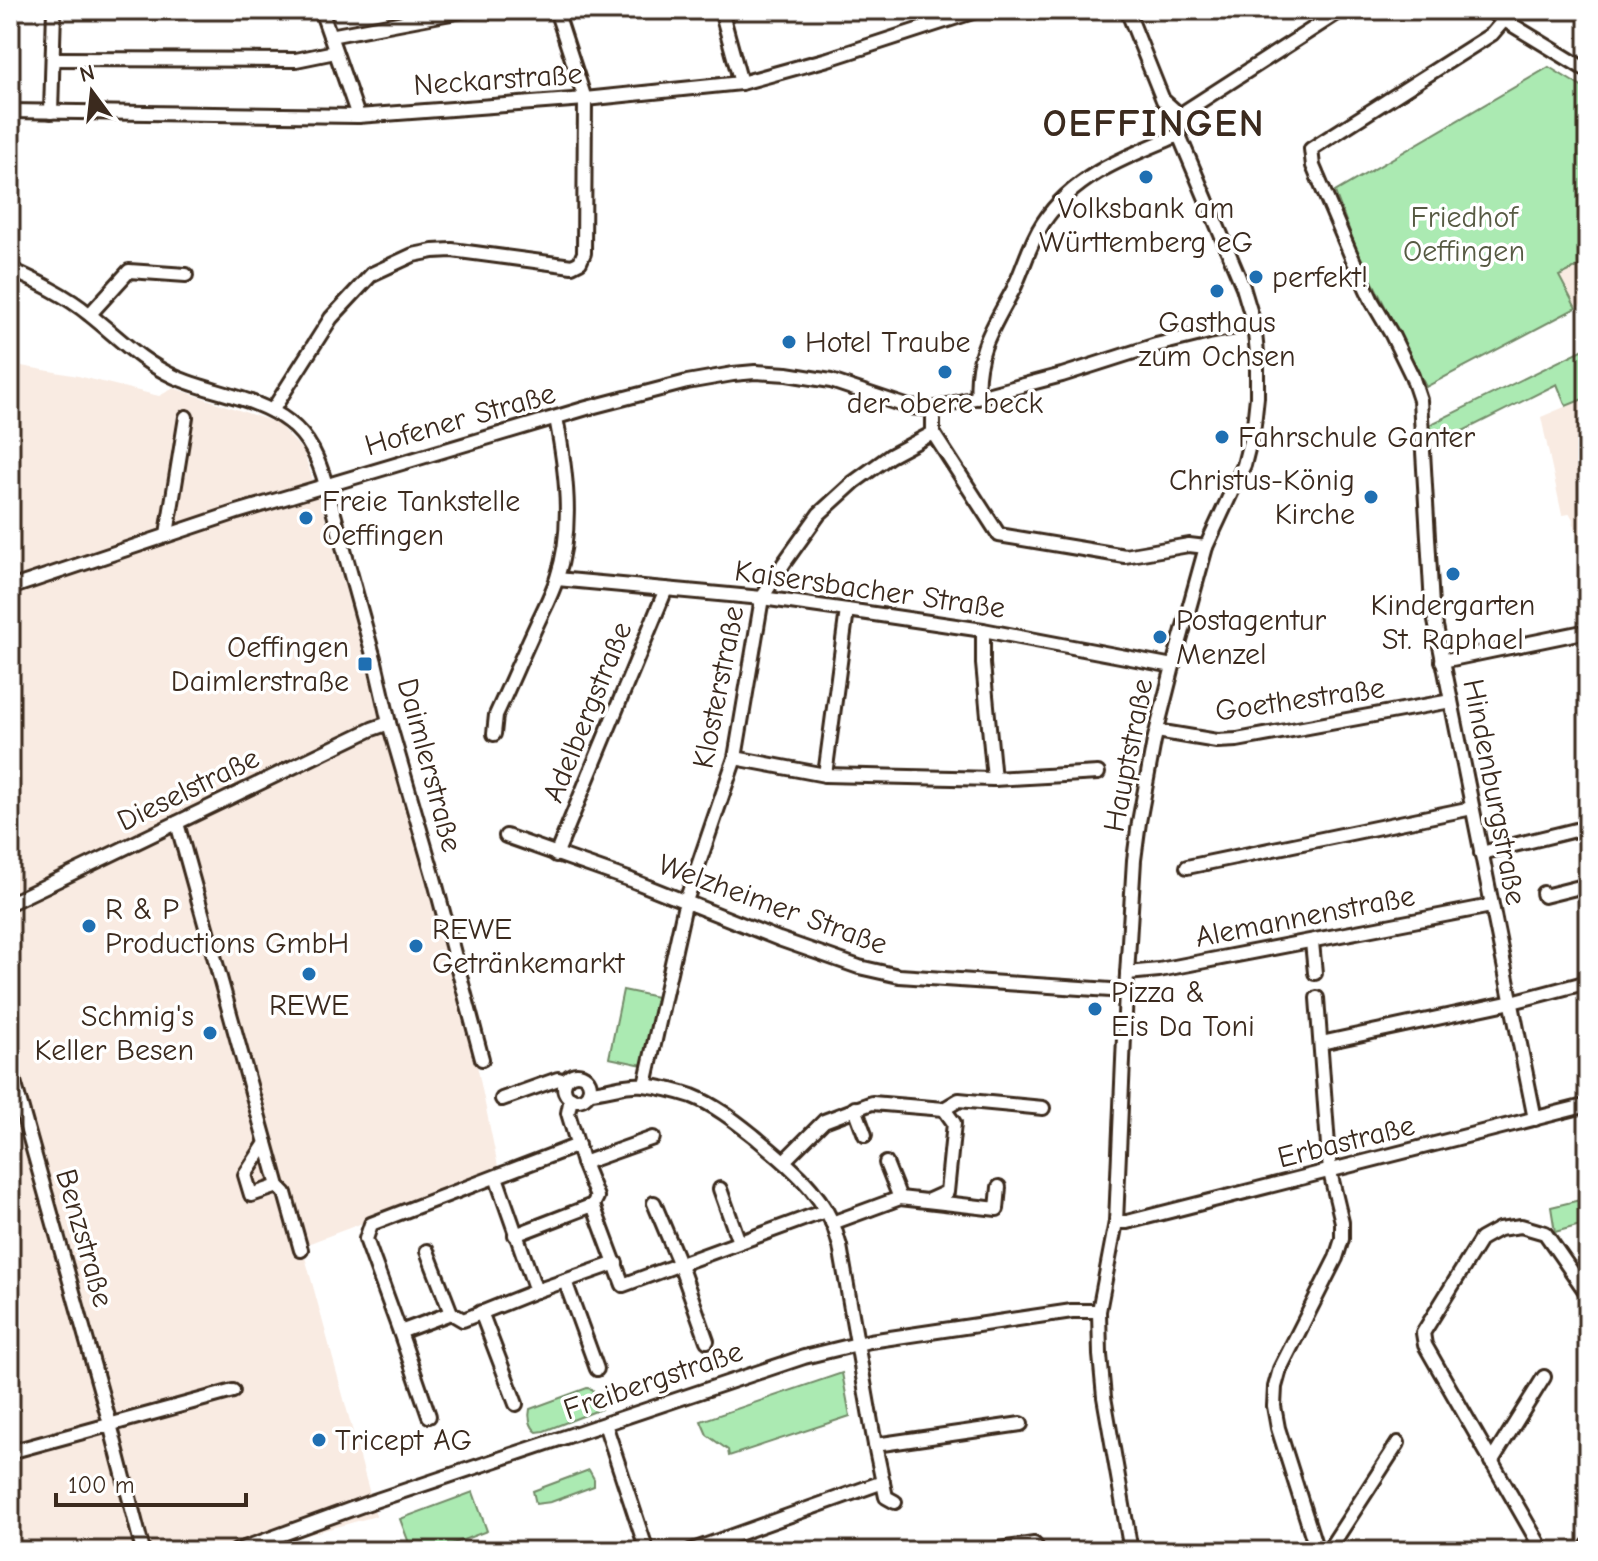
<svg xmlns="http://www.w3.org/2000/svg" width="1598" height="1561" viewBox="0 0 1598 1561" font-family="'Comic Neue',sans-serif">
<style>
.built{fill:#f9ebe2}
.green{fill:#abeab2;stroke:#738a68;stroke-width:2}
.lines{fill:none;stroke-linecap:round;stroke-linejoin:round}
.minor-casing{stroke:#3b2a1e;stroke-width:18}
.minor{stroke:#fff;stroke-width:12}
.poi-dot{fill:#1f6fb2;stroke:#fff;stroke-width:3}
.labels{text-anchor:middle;stroke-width:7;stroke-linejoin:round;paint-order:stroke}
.street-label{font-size:30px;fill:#3b2a1e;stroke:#fff}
.poi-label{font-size:30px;fill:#3b2a1e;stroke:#fff;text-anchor:start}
.park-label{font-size:30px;fill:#575a43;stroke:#fff}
.district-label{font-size:38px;font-weight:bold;letter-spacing:2px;fill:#3b2a1e;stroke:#fff}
</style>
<rect width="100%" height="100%" fill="#fff"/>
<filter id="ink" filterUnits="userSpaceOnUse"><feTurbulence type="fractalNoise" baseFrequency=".0125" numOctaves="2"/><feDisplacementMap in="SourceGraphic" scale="16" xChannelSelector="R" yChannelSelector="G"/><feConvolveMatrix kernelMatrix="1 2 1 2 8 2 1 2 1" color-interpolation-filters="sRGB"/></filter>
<g filter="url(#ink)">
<g class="built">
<path d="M1588,262V301L1576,308L1559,276Z"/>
<path d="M10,364L78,376L159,396L174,388L277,423L303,451L321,503L469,1027L499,1171L302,1246L376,1516L248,1551H10Z"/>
<path d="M1588,397V564L1583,565L1573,519L1570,514L1562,515L1541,417Z"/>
</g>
<g class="green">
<path d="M1549,67L1588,91V262L1559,276L1576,308L1426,387L1358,253L1335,192Z"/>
<path d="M1588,347V397L1566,406L1557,384L1451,437L1430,439L1429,425Z"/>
<path d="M623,990L657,997L643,1065L609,1058Z"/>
<path d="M1588,1198V1223L1555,1232L1551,1207Z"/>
<path d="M842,1373L850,1416L729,1456L728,1450L707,1435L701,1421Z"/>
<path d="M587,1388L592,1389L601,1402V1409L544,1431L537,1432C530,1427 528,1417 530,1409Z"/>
<path d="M589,1470L594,1479V1486L551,1502L536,1504L533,1491Z"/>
<path d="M473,1492L487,1531L434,1551H412L400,1519Z"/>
</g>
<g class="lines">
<defs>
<g id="minor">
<path d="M321,10L358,116"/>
<path d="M721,10L741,83"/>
<path d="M1127,10L1163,100L1181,116"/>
<path d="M1488,10L1588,71"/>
<path d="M1504,20L1492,34L1311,149L1313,166L1350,253L1372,301L1392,335L1412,376L1420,400L1432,606L1535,1119"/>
<path d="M330,36L467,10"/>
<path d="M53,59L296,60L335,52"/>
<path d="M10,111L358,116L585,99L741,83L828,59L979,10"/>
<path d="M51,112L54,10"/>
<path d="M10,269C38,282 66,295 90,315C119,338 140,361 175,377C211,393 257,397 289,422C310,438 319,461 326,485L375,662L389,723L434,878L482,1059"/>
<path d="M90,314L129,271L186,275"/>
<path d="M978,398C974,354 993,327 1013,290C1024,268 1029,244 1043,223C1074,175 1128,156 1179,135"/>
<path d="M272,411L331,318L372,274L413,255L433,251L452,250L572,266L580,262L584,253L585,99L556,10"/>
<path d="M933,433L999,535L1125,556L1189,545L1206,547"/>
<path d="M167,534L186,417"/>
<path d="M557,579L762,598L847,610L983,630L1173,666"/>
<path d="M10,588L237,512L587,408L687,382L733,374L755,372L787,374L831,381L909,407L933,409L1062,375L1156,345L1209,332L1254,324"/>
<path d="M983,630V664L994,779"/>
<path d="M1442,661L1588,631"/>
<path d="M1157,731L1217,741L1237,740L1451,701"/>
<path d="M494,734L496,715C510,685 523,654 537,624C544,609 552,594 557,578C574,528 566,469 556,418"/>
<path d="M735,758L825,775L994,779L1098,773"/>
<path d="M825,775L847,610"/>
<path d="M177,823L278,1186L285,1193L301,1250"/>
<path d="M506,836L631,880L779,939L859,967L899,976L1126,991"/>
<path d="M1481,853L1588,827"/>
<path d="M556,855L666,589"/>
<path d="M1187,867L1472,808"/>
<path d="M1543,893L1544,896L1588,885"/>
<path d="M686,901L735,758L762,598L784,563L819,514L854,482L890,456L933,433V409"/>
<path d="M10,903L372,729L389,723"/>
<path d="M1312,942L1315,973"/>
<path d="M1127,973L1159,970L1491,906"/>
<path d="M1321,1043L1512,1002L1588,982"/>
<path d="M10,1067L110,1424L143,1551"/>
<circle cx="577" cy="1087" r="13"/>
<path d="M645,1085L684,909"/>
<path d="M589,1092C608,1091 625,1083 644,1085C659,1087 677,1091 692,1096C715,1105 735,1121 754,1136C784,1161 816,1186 832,1222C836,1230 837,1238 840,1246L875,1445L886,1497L895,1502"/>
<path d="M571,1098L568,1113L583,1163L597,1197L593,1205L623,1285L825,1211"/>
<path d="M502,1099L558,1079L565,1081"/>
<path d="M855,1108L865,1135"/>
<path d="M266,1143L245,1175L251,1195L278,1186"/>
<path d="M784,1161L824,1121L872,1103L944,1109L959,1100L1043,1108"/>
<path d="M583,1163L653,1138"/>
<path d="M886,1163L900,1198"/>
<path d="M496,1177L536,1291L616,1263"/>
<path d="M720,1189L739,1242"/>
<path d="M927,1201L947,1192L954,1123L944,1109"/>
<path d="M654,1203L680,1265L707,1341"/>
<path d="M1116,1222H1127L1588,1105"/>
<path d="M832,1223L900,1198L997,1209L999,1187"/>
<path d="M515,1235L593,1205"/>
<path d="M427,1251L451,1313"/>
<path d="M565,1281L597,1369"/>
<path d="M536,1291L463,1320L451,1313L400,1332L366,1239L371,1224L578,1145"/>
<path d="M481,1312L516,1404"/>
<path d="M400,1332L429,1416"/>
<path d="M605,1424L647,1551"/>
<path d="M875,1445L1021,1424"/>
<path d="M10,1452L233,1391"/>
<path d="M1491,1462L1544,1377"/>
<path d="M236,1551L371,1502L804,1357L870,1341L1072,1311H1099"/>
<path d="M690,1551L883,1482"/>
<path d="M985,1551L1034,1544L1039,1551"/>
<path d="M1131,1551L1104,1397L1100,1355L1099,1311L1116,1222L1126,991L1134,860L1139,822L1154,741L1173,666L1206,547L1244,465L1254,425L1257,397V353L1254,324L1243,287L1179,135C1179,124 1179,118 1187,110L1342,10"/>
<path d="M1317,1551L1278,1428L1274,1406L1275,1387L1280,1369L1336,1258L1342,1239V1222L1330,1172L1317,998"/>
<path d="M1328,1551L1398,1443"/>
<path d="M1543,1551L1425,1345L1423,1333L1481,1239L1499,1229L1521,1226L1545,1233L1588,1295"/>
<path d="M1584,1551L1588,1545"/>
</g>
</defs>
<use href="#minor" class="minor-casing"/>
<use href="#minor" class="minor"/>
</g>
</g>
<g class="poi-dot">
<circle cx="1146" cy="177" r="8"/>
<circle cx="1256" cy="277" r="8"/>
<circle cx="1217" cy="291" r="8"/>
<circle cx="789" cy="342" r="8"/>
<circle cx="945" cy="372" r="8"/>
<circle cx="1222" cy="437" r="8"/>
<circle cx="1371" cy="497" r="8"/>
<circle cx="306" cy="518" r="8"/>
<circle cx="1453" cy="574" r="8"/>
<circle cx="1160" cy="637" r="8"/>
<rect x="357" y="656" width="16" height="16" rx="4"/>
<circle cx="89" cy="926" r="8"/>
<circle cx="416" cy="946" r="8"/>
<circle cx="309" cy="974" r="8"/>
<circle cx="1095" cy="1009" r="8"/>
<circle cx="210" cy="1033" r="8"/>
<circle cx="319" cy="1440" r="8"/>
</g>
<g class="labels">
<g class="street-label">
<text transform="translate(498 79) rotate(-4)" y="10">Neckarstraße</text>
<text transform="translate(460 419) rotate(-16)" y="10">Hofener Straße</text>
<text transform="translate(870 589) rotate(8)" y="10">Kaisersbacher Straße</text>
<text transform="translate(718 687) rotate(-79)" y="10">Klosterstraße</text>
<text transform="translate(1300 699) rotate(-8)" y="10">Goethestraße</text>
<text transform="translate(587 712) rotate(-68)" y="10">Adelbergstraße</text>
<text transform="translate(1128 755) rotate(-79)" y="10">Hauptstraße</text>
<text transform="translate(430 765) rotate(75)" y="10">Daimlerstraße</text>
<text transform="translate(188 789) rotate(-26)" y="10">Dieselstraße</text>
<text transform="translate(1495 792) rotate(79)" y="10">Hindenburgstraße</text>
<text transform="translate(773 904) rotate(20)" y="10">Welzheimer Straße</text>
<text transform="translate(1305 916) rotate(-11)" y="10">Alemannenstraße</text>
<text transform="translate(1346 1141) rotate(-14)" y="10">Erbastraße</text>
<text transform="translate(85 1238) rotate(74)" y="10">Benzstraße</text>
<text transform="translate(653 1380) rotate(-19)" y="10">Freibergstraße</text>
</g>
<g class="poi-label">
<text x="1146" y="218" text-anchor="middle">Volksbank am<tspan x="1146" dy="34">Württemberg eG</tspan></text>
<text x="1272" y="287">perfekt!</text>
<text x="1217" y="332" text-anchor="middle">Gasthaus<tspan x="1217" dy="34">zum Ochsen</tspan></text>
<text x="805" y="352">Hotel Traube</text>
<text x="945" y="413" text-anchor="middle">der obere beck</text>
<text x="1238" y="447">Fahrschule Ganter</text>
<text x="1355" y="490" text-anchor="end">Christus-König<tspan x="1355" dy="34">Kirche</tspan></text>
<text x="322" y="511">Freie Tankstelle<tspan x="322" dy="34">Oeffingen</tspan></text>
<text x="1453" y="615" text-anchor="middle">Kindergarten<tspan x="1453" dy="34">St. Raphael</tspan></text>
<text x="1176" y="630">Postagentur<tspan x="1176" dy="34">Menzel</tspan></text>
<text x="349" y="657" text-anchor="end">Oeffingen<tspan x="349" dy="34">Daimlerstraße</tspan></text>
<text x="105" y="919">R &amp; P<tspan x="105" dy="34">Productions GmbH</tspan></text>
<text x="432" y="939">REWE<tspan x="432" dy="34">Getränkemarkt</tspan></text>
<text x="1111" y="1002">Pizza &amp;<tspan x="1111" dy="34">Eis Da Toni</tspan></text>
<text x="309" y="1015" text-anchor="middle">REWE</text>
<text x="194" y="1026" text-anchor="end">Schmig's<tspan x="194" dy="34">Keller Besen</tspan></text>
<text x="335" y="1450">Tricept AG</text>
</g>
<g class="park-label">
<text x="1464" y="227">Friedhof<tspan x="1464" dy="34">Oeffingen</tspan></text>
</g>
<g class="district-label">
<text x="1154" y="136">OEFFINGEN</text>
</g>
</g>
<rect width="1598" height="1561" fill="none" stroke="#fff" stroke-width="40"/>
<rect x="20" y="20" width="1558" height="1521" fill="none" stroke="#3b2a1e" stroke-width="3" filter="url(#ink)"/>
<g transform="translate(92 92) rotate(345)" stroke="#ffffff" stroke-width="6" paint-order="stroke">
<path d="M0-6L14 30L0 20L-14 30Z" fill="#3b2a1e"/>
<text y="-12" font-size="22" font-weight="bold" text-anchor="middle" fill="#3b2a1e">N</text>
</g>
<path d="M56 1493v12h190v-12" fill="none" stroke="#3b2a1e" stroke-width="4"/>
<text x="68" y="1493" font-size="24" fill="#3b2a1e" stroke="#ffffff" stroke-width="6" paint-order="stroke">100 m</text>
</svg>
